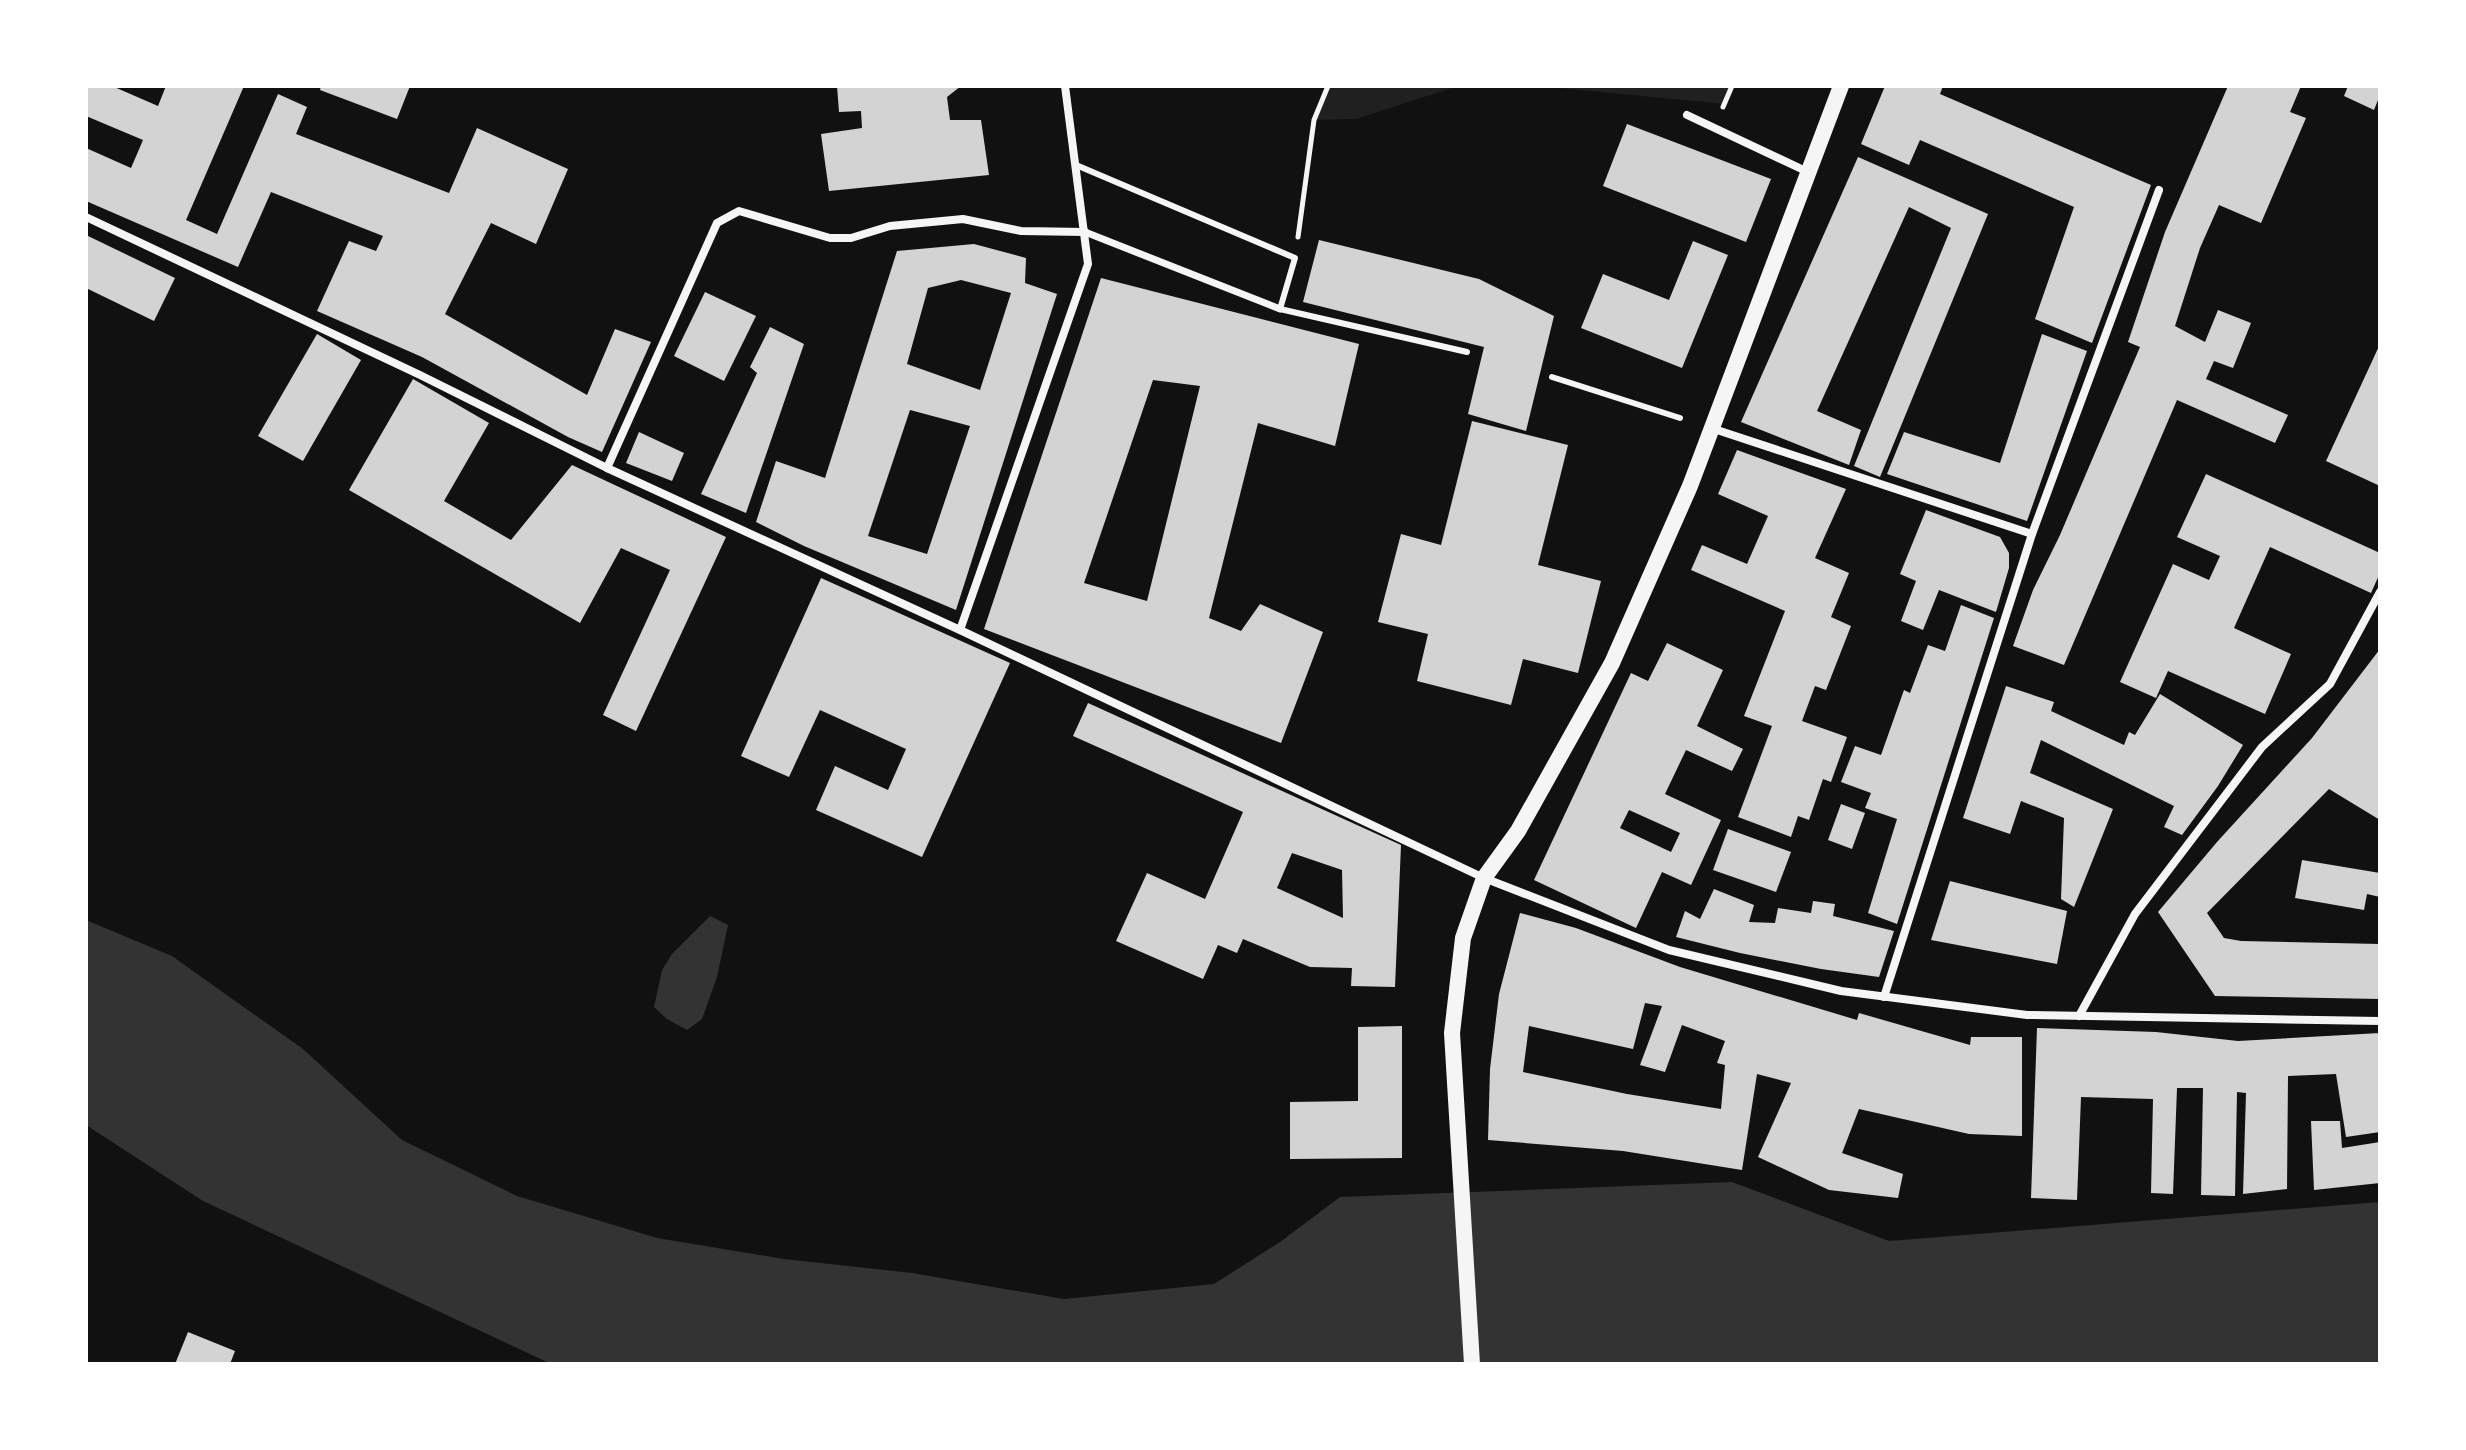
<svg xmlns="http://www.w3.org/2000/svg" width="2466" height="1450" viewBox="0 0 2466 1450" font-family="'IBM Plex Serif',serif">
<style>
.green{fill:#202020}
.water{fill:#333}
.building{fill:#d3d3d3;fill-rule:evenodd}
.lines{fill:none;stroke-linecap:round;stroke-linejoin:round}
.path{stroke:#f5f5f5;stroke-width:5}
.service{stroke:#f5f5f5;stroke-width:6}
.pedestrian{stroke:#f5f5f5;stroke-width:7}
.minor{stroke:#f5f5f5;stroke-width:8}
.secondary{stroke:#f5f5f5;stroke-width:16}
</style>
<rect width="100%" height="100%" fill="#111"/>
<g class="green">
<path d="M1328,86H1458L1356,119L1314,120Z"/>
<path d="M1538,86H1732L1725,104Z"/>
</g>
<g class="water">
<path d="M710,916L728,925L717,977L702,1019L687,1030L667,1019L654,1007L662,970L672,954Z"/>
<path d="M86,920L172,956L303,1049L402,1140L517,1196L657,1238L784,1259L912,1273L1064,1299L1214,1284L1280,1242L1340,1197L1732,1182L1889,1241L2380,1202V1364H551L203,1201L86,1125Z"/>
</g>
<g class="building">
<path d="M86,86H112L158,106L166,86H244L186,220L217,234L278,94L307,107L296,134L449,193L477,128L568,169L536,244L491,223L445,314L587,395L615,329L651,342L602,452L568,437L422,357L317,311L349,241L376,251L383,236L271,192L238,267L86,201V148L131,168L143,140L86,116Z"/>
<path d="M321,86H410L397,119L320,90Z"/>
<path d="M837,86H961L947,97L950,120H981L989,175L829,191L821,134L862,128L861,111L839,112Z"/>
<path d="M1885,86H1943L1940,94L2151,185L2092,343L2035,319L2074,207L1920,140L1909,165L1861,144Z"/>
<path d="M2228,86H2301L2290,112L2306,118L2261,223L2219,205L2200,248L2175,326L2205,342L2218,310L2251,323L2233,368L2214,361L2206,379L2288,415L2275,443L2177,400L2064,665L2013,646L2033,590L2060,535L2140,347L2128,342L2165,232Z"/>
<path d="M2348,86H2380V95L2374,110L2344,96Z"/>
<path d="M1627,124L1771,179L1746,242L1603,186Z"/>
<path d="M1858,157L1988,214L1880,477L1854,466L1951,228L1909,207L1817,411L1861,430L1849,465L1741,422Z"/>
<path d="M86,235L175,278L154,321L86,288Z"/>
<path d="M1319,240L1479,279L1554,316L1526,431L1468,414L1484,347L1303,302Z"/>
<path d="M1693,241L1728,255L1682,368L1581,328L1603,274L1669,300Z"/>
<path d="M974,244L1026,258L1025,283L1057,294L956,610L804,546L756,522L776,461L825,478L897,251ZM961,280L1011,293L980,390L907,364L928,288ZM910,410L970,426L927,554L868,536Z"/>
<path d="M1101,278L1359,344L1335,446L1258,423L1209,618L1241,631L1260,604L1323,632L1281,743L984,629ZM1153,380L1200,386L1147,601L1084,583Z"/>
<path d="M705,292L756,316L724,381L674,356Z"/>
<path d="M770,327L804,344L746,513L701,494L757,373L750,367Z"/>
<path d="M317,334L361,360L303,461L258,436Z"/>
<path d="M2042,334L2087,351L2027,521L1887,474L1904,432L2000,463Z"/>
<path d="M2380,344V486L2326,461Z"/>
<path d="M413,379L489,423L444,501L511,540L572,465L726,537L636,731L603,715L670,570L621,548L580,623L349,490Z"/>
<path d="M1472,421L1568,445L1538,565L1601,581L1578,673L1523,659L1511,705L1417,681L1428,634L1378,622L1401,534L1441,545Z"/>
<path d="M639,432L684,453L672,481L626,463Z"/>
<path d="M1737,450L1846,489L1815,558L1849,573L1831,617L1851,626L1826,690L1815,686L1802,721L1847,737L1831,782L1823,779L1809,820L1798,816L1791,837L1738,817L1772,726L1744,716L1785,611L1691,570L1702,545L1747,564L1768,516L1718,494Z"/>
<path d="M2206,474L2380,553V573L2371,593L2270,547L2234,628L2291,654L2265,714L2168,671L2156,698L2120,682L2173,564L2209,580L2220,556L2177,537Z"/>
<path d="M1926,510L2000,537L2009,553V568L1996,612L1939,590L1923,630L1901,621L1916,581L1900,574Z"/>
<path d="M821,578L1010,663L922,857L816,810L835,766L888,790L906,749L820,710L789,777L741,756Z"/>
<path d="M1961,605L1994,618L1897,924L1868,913L1897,819L1865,808L1871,793L1841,782L1855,746L1881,755L1904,690L1910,693L1928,645L1945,651Z"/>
<path d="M1667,643L1723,670L1697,726L1743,749L1732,771L1686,750L1665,794L1721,820L1691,885L1662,872L1636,928L1534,880L1631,673L1648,681ZM1629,810L1680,833L1671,852L1620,828Z"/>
<path d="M2380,649V820L2329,789L2207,913L2224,938L2241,941L2380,944V999L2215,996L2158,912L2217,842L2312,738Z"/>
<path d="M2006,686L2054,702L2051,711L2124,745L2129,732L2135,735L2160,694L2243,745L2218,786L2182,835L2164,827L2174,806L2041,740L2030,773L2113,809L2074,907L2061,899L2064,818L2021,801L2010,834L1963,818Z"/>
<path d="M1088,703L1401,845L1395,987L1351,986L1352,968L1310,967L1243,939L1237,953L1218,945L1203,979L1116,941L1147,873L1205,899L1243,812L1073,736ZM1292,853L1342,870L1343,918L1277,888Z"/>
<path d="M1841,804L1865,813L1852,849L1828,840Z"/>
<path d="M1728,829L1791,852L1776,892L1713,870Z"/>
<path d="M2302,860L2380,873V897L2367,894L2364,910L2295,898Z"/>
<path d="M1950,881L2067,911L2057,964L1931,940Z"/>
<path d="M1714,889L1754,905L1749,922L1775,923L1778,908L1811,913L1813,901L1835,904L1833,916L1894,931L1879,977L1821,969L1740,953L1676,937L1685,911L1700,919Z"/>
<path d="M1520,913L1576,928L1680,967L1857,1020L1859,1013L1970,1045L1971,1037H2022V1136L1969,1134L1859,1109L1842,1153L1903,1174L1898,1198L1829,1190L1758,1157L1791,1083L1757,1074L1742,1170L1623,1151L1488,1140L1490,1069L1499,994ZM1645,1003L1662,1006L1640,1065L1665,1072L1682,1025L1725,1041L1717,1063L1725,1065L1721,1109L1627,1094L1523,1072L1529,1026L1633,1049Z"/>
<path d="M1402,1026V1158L1290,1159V1102L1358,1101V1027Z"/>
<path d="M2037,1028L2156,1032L2238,1041L2380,1033V1132L2346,1137L2336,1074L2288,1076L2287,1189L2243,1194L2246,1093L2237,1092L2235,1196L2201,1195L2203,1088H2177L2173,1194L2151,1193L2153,1099L2081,1097L2077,1200L2031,1198Z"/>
<path d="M2311,1121H2340L2342,1148L2380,1142V1183L2314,1190Z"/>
<path d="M188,1332L235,1351L230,1364H175Z"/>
</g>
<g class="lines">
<g class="path">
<path d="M1723,107L1732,86"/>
<path d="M1298,237L1314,120L1328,86"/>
</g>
<g class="service">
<path d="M1076,165L1295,258L1280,309L1467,352"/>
<path d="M1552,377L1680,418"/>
</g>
<path class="pedestrian" d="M1085,232L1280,309"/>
<g class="minor">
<path d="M1687,115L1808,172"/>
<path d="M86,217L420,375L607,468L960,630L1484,878L1669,950L1841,991L2027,1015L2380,1021"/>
<path d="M1711,428L2032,534"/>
<path d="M607,468L717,223L739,211L830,238H851L890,226L963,219L1021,231L1085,232"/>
<path d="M960,630L1088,264L1065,86"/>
<path d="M1884,997L2032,534L2159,190"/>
<path d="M2079,1016L2135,914L2262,747L2330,684L2380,592"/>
</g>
<path class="secondary" d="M1472,1364L1452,1033L1463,938L1484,878L1518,831L1612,663L1690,486L1841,86"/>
</g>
<rect width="2466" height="1450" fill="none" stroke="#ffffff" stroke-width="176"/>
</svg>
